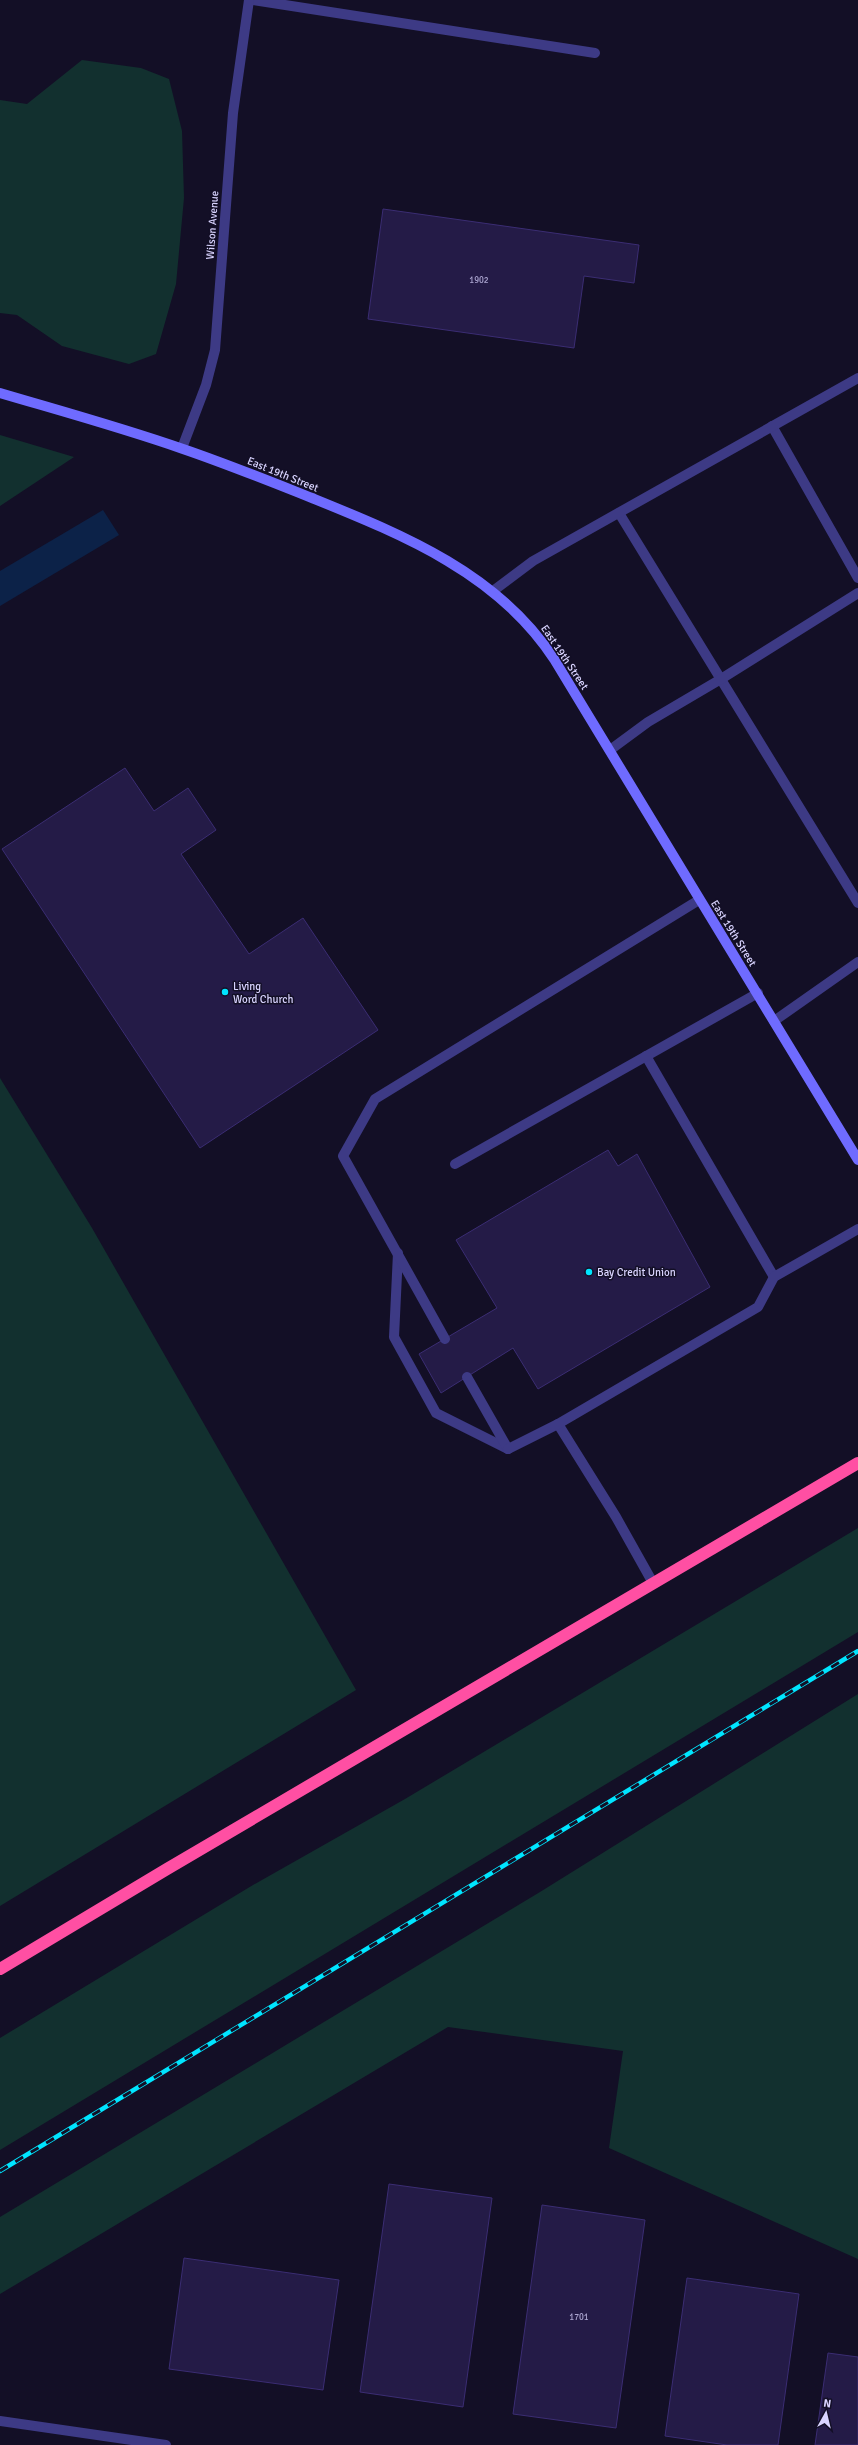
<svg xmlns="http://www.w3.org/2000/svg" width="858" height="2445" viewBox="0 0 858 2445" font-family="Signika,sans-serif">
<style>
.green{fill:#12302f}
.water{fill:#0c2248}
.building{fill:#241b47;stroke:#3b2d73}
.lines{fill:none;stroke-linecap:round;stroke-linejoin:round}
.lane{stroke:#3d3a85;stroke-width:10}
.street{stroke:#3d3a85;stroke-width:10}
.secondary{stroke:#6f6bff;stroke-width:10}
.highway{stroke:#ff4fa3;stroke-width:12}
.rail-casing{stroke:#00e5ff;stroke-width:4.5}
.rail{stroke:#130f26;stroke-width:3;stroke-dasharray:9;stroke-linecap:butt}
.poi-dot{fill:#00e5ff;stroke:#130f26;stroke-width:1.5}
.labels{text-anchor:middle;stroke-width:3;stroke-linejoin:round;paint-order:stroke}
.number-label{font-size:9px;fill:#aca6d1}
.street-label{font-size:11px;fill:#d9d4ff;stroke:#130f26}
.poi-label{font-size:11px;fill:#d9d4ff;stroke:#130f26;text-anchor:start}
</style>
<rect width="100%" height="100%" fill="#130f26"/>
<g class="green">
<path d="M82,60L141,68L169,79L182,131L184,198L176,284L156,354L129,364L62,346L17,315L0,313V100L27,104Z"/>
<path d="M0,435L74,457L0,506Z"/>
<path d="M0,1078L92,1228L356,1690L0,1906Z"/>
<path d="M858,1528V1632L0,2150V2038L253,1885L405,1799Z"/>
<path d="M858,1694V2259L609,2148L623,2051L448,2027L0,2294V2217L540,1892Z"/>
</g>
<path class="water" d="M103,510L119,535L0,606V571Z"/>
<g class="building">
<path d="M383,209L639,245L634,283L584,276L574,348L368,319Z"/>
<path d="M125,768L154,811L188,788L216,830L181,854L249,954L303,918L378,1030L200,1148L2,849Z"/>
<path d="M608,1150L618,1166L637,1154L710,1287L538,1389L513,1348L441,1393L419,1354L497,1308L456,1240Z"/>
<path d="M389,2184L492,2198L463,2407L360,2392Z"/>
<path d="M542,2205L645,2220L616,2428L513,2414Z"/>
<path d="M184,2258L339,2280L323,2390L169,2369Z"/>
<path d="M687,2278L799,2294L778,2445H727L665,2436Z"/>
<path d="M828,2353L858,2357V2445H815Z"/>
</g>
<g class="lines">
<g class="lane">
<path d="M253,0L595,53"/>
<path d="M772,426L858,578"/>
<path d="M619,513L858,903"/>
<path d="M493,591L533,561L858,378"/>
<path d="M610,750L648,722L721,679L858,593"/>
<path d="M774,1021L858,962"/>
<path d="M646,1056L774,1277"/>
<path d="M455,1164L758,993"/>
<path d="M398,1253L394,1337L436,1413L508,1449"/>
<path d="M445,1339L343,1156L375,1099L699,900"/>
<path d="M467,1377L508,1449"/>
<path d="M558,1424L616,1517L653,1583"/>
<path d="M508,1449L558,1424L758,1307L774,1277L858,1229"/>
<path d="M0,2421L166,2445"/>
</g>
<path class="street" d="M182,448L206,385L215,350L233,113L249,0"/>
<path class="secondary" d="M0,393C61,411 123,428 183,449C227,464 269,481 312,498C403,535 498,573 554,659L858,1160"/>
<path class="highway" d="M0,1969L167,1869L858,1463"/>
<defs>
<path id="rail" d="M0,2171L858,1651"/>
</defs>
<use href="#rail" class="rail-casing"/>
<use href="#rail" class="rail"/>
</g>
<g class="poi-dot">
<circle cx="225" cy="992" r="4"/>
<circle cx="589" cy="1272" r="4"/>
</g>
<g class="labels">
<g class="number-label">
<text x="479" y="283">1902</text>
<text x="579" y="2320">1701</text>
</g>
<g class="street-label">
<text transform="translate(212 225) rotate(-86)" y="4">Wilson Avenue</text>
<text transform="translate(283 474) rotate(22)" y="4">East 19th Street</text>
<text transform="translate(565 657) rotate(56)" y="4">East 19th Street</text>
<text transform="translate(734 933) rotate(58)" y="4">East 19th Street</text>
</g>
<g class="poi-label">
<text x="233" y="990">Living<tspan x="233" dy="13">Word Church</tspan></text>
<text x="597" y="1276">Bay Credit Union</text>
</g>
</g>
<g transform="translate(826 2413) rotate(8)" stroke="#130f26" stroke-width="3" paint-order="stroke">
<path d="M0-3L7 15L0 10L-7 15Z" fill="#d9d4ff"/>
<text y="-6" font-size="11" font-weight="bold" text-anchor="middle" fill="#d9d4ff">N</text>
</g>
</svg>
